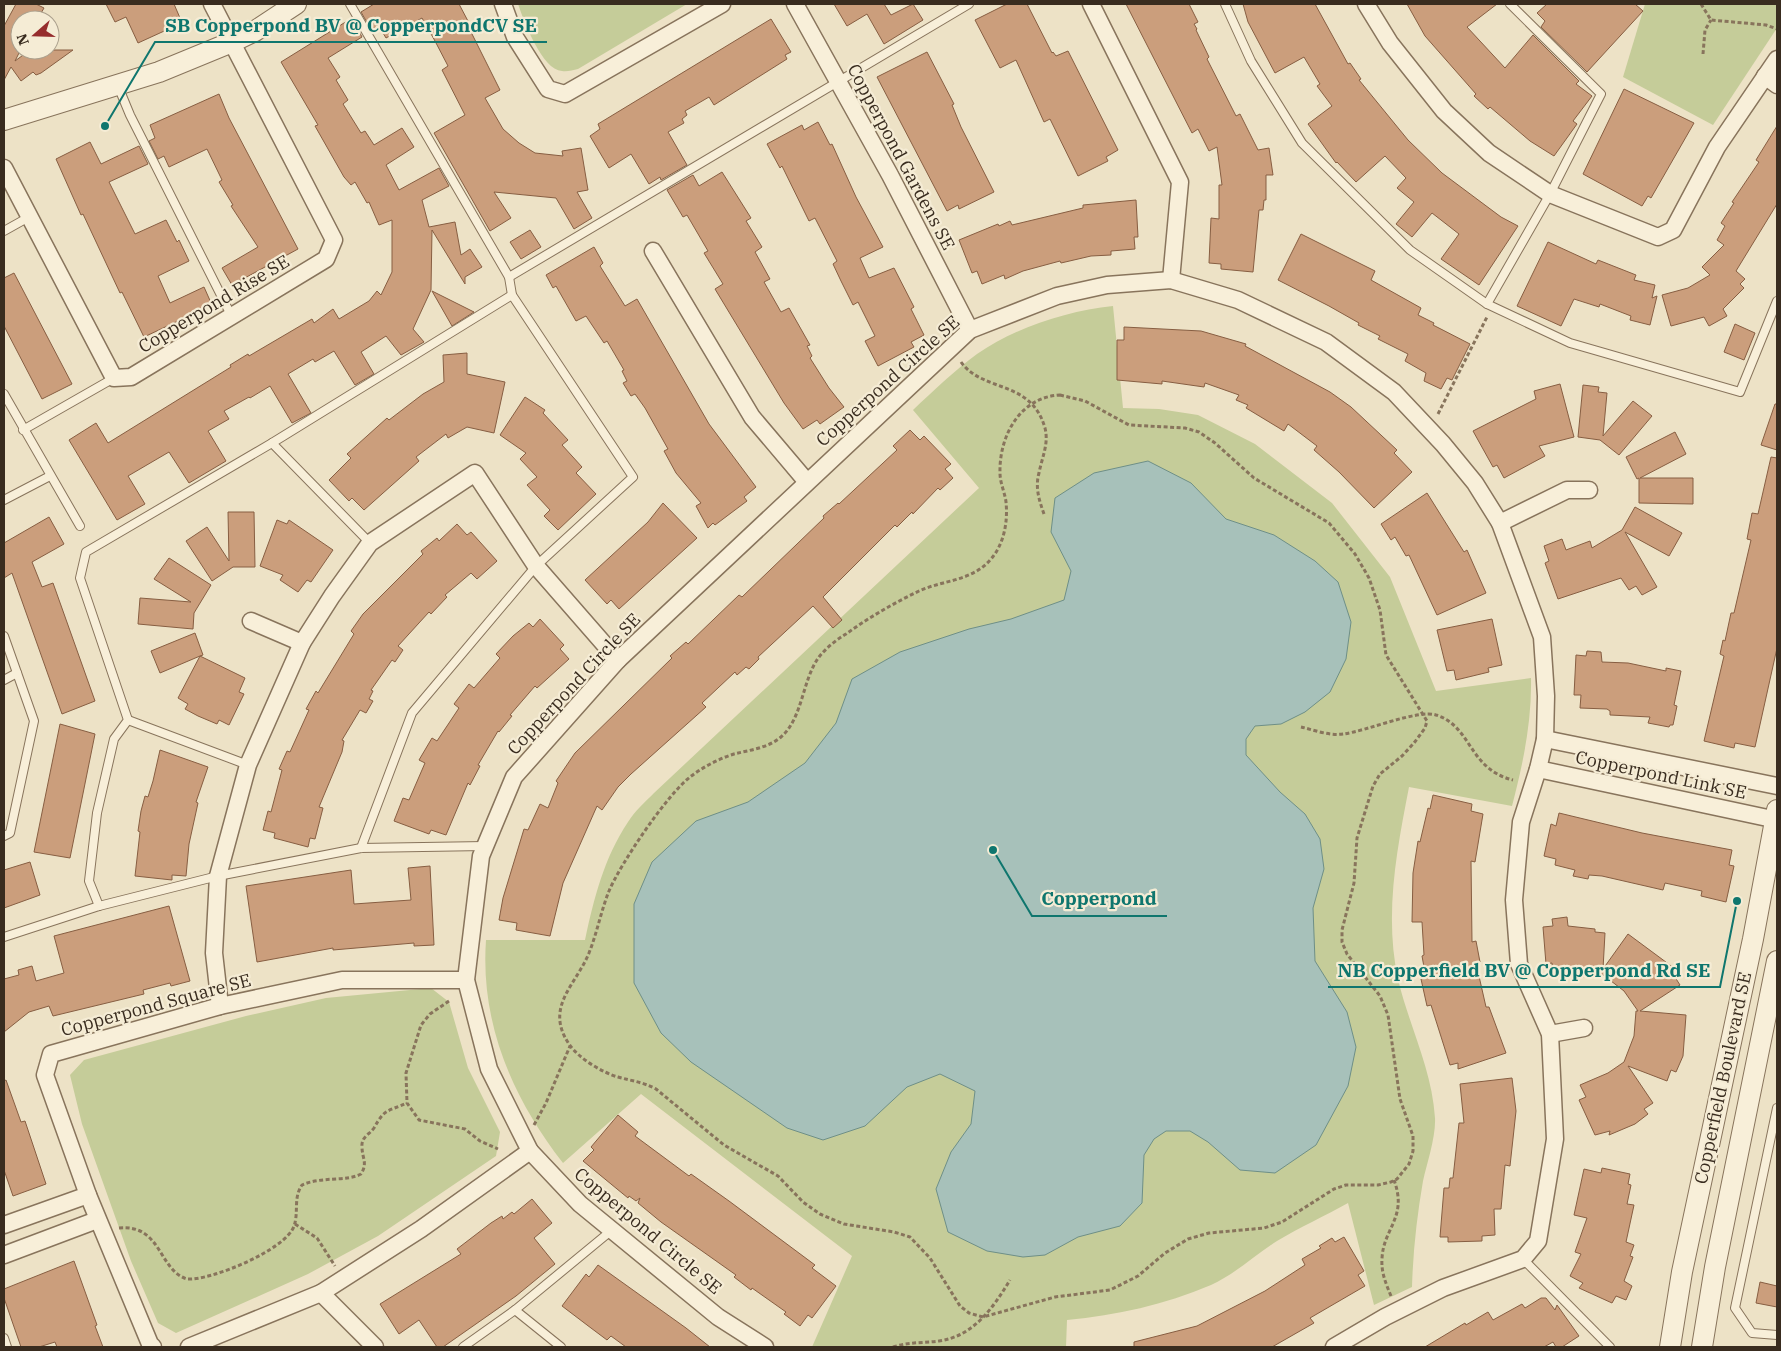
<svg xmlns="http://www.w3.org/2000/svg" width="1781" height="1351" viewBox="0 0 1781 1351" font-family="'IBM Plex Serif',serif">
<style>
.green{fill:#c5cc99}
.water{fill:#a7c1ba;stroke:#6e8f87}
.building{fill:#cb9e7c;stroke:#875e42}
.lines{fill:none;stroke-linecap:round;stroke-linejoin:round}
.service-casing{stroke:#88745c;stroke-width:10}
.minor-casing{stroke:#88745c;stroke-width:19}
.tertiary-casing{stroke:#88745c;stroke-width:22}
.path{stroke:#88745c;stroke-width:3;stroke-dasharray:4 2.5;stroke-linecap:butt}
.service{stroke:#f8efd9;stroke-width:8}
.minor{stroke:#f8efd9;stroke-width:16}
.tertiary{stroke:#f8efd9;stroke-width:20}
.labels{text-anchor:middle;stroke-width:4.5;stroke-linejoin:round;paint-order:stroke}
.street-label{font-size:18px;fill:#392c1f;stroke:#f5ecd5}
.leader{fill:none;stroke:#0f766e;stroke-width:2}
.callout-dot{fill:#0f766e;stroke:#f5ecd5;stroke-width:2}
.callout-label{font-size:19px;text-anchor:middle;font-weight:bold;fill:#0f766e;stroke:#f5ecd5;stroke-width:4.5;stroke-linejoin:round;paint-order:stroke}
</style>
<rect width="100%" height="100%" fill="#ede2c6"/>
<g class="green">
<path d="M518,4H687L578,69C573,70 567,72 562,71C542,70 524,21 518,4Z"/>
<path d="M1645,4H1777V28L1713,125L1623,77Z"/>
<path d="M1113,306L1123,408L1159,409L1198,415L1255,444L1332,503L1390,577L1436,691L1531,678C1532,721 1523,764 1512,806L1409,787C1397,849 1384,915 1398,979C1409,1026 1432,1069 1435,1118C1436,1136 1427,1163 1423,1181C1417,1216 1413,1251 1412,1287L1374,1305L1348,1203C1325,1216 1300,1227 1277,1241C1255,1255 1235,1274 1211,1285C1164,1305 1117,1315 1067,1320L1066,1347H812L852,1256L641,1094L563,1163C513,1099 480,1024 486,940H585C594,898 604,858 628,822C635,811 645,802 654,793L979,488L913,410C933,391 954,371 977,354C1016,327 1067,311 1113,306Z"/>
<path d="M431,988L449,1002L468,1068L500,1132L496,1156L378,1236L308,1274L176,1333L158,1323L131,1261L82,1124L70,1075L84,1060L246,1016L326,998Z"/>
</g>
<path class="water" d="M1148,461L1191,483L1226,519L1274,535L1315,561L1338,582L1351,622L1346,659L1330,692L1305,712L1281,724L1255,726L1246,739V755L1280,792L1305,814L1320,839L1324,869L1313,908L1315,961L1347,1012L1356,1047L1348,1086L1316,1145L1275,1173L1240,1170L1208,1142L1190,1131H1166L1154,1139L1144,1155L1142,1203L1120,1226L1078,1237L1045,1255L1023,1257L987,1251L948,1232L936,1189L951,1152L971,1124L975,1091L940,1074L907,1087L865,1126L823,1140L787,1128L691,1062L661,1033L634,983V904L652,862L696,821L748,802L805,763L836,723L852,679L900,652L969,629L1011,619L1064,600L1071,571L1051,532L1055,498L1094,473Z"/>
<g class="building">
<path d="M16,4H36L44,8L37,20H20V51L15,61L30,50H73L41,73L36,75L33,72L21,81L11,67L4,80V26Z"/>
<path d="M106,4H174L180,18L171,22L173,27L138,43L126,17L115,22Z"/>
<path d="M374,4H459L469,23L467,24L500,90L485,98L503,129L519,143L535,153L563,156L562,151L581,148L588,190L577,192L592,218L574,229L556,198L494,192L511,218L490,231L434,133L465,115L442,70L448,66L435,41L422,18L386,38L379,26L372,31L361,12Z"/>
<path d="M834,4H884L891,15L913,4L923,20L884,44L867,14L847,26Z"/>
<path d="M1007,4H1027L1052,53L1053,52L1056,56L1068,51L1118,150L1106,157L1108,161L1078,176L1050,119L1044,122L1016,60L1000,68L975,20Z"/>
<path d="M1126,4H1189L1198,22L1194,24L1197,29L1196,30L1209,57L1207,59L1236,116L1240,114L1258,150L1269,148L1273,175H1266V200H1264L1263,210H1259L1253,272L1221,269V264L1209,263L1211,218L1219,219V185H1222L1217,147L1209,151L1198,129L1192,133Z"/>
<path d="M1243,4H1315L1348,64L1350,63L1361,79L1359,80L1408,140L1442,173L1501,217L1518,226L1479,285L1441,259L1459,234L1432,213L1412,237L1396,224L1414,202L1397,188L1406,178L1385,156L1356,182L1337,162L1336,163L1308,124L1332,106L1317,86L1320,84L1304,57L1275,73L1248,22Z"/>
<path d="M1407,4H1497L1467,27L1505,68L1533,35L1579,81L1576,84L1592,96L1573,121L1577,124L1554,156L1530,141L1490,107L1488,109L1474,96L1476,94L1425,36Z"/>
<path d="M1547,4H1635L1643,11L1587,72L1541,27L1545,21L1537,13Z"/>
<path d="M352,18L362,37L328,58L340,77L336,80L348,100L343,104L361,133L365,131L374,145L402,128L414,147L386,165L399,190L439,168L449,186L422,200L429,227L455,222L461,255L470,249L482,267L465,277V284L432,230L431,290L413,329L424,342L401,355L386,336L361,352L374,374L355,385L334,351L315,362L313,359L288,374L311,413L292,423L270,386L250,398L249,397L224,411L229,419L208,431L226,461L189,483L169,452L128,476L145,504L117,520L69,440L96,423L108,443L231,367L230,365L248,354L249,356L312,319L314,323L333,309L339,319L369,301L377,291L381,295L392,272V220L379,225L369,202L367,203L355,182L351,185L344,177L315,126L318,125L281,62Z"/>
<path d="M771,19L791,52L785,55L787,59L714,105L709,97L685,111L687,115L682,119L684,123L668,132L687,165L661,180L660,177L649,184L631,154L609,168L590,136L600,129L598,124Z"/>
<path d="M927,52L954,104L952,105L961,127L994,192L959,209L958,205L947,211L877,77Z"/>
<path d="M1624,89L1694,123L1651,198L1648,196L1642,206L1583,174Z"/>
<path d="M219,94L229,118L298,249L232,285L222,268L258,247L231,206L233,205L219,182L222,180L207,149L169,167L164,156L158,159L149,141L155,138L150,125Z"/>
<path d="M818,122L830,145L832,144L856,197L883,247L860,258L869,278L894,268L914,307L911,309L924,335L911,342L914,347L878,366L865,341L875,336L858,302L853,305L841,281L833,264L837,261L815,218L809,221L782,166L780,168L767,144L802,125L804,130Z"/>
<path d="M1777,126V204L1736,271L1745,279L1740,284L1744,288L1723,309L1727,316L1709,326L1704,317L1671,326L1662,295L1688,288L1710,275L1702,267L1724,245L1717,240L1725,226L1721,223L1734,203L1732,202L1759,162L1756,160Z"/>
<path d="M90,142L101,164L139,146L148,164L109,182L135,234L166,220L177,242L179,240L189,261L158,276L170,303L204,287L212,305L144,337L122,292L120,293L83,214L81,215L56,159Z"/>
<path d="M722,172L751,218L746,221L762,247L755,252L770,279L764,282L781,312L789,308L810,345L807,346L812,356L810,358L829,388L844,407L820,424L817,420L803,429L784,403L715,289L723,284L704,253L708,251L687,215L683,217L667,190L693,175L699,186Z"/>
<path d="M1136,200L1138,237H1134L1135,249L1111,251V255L1091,256L1061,263L1060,261L1023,271L1005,279L1004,275L982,284L977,271L972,273L959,240L998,224L999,226L1010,221L1012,225L1083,208V205Z"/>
<path d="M530,230L541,247L521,259L510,242Z"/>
<path d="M1301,234L1375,271L1371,280L1421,308L1418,315L1434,323L1433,325L1470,344L1452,380L1447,378L1441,389L1424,381L1426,373L1405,361L1408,354L1378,339L1380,336L1358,325L1359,323L1329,306L1278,280Z"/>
<path d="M1548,242L1596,264L1598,260L1636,275L1634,280L1655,285L1652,298L1657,296L1650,325L1630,320L1631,316L1600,304L1599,307L1574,299L1561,326L1517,306Z"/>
<path d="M594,247L603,263L600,266L625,306L637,299L709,424L756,487L744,497L747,501L715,525L713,523L708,528L696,506L701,503L676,473L664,451L668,449L645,408L635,394L631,396L623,383L627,381L622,371L624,370L607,341L604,343L586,316L576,321L556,286L553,288L546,275Z"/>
<path d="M14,273L72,384L42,399L4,326V278Z"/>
<path d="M432,291L474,312L452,326Z"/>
<path d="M1735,324L1755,333L1744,360L1724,352Z"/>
<path d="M1124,327L1201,331L1246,344L1245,346L1330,392L1351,407L1397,450L1394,453L1412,472L1374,508L1339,472L1314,450L1317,446L1288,424L1284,431L1246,408L1248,405L1236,400L1239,395L1205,383L1204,387L1162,381V384L1117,380V340H1124Z"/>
<path d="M467,353V374L505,382L494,433L467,427L448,438L446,434L416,457L419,461L364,510L352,498L349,501L329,480L351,458L347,454L387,418L389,420L423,394L444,382L443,355Z"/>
<path d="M1560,384L1574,437L1539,446L1545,456L1504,478L1497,465L1493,467L1473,431L1536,399L1534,391Z"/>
<path d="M1583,385L1599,387L1598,392L1607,393L1603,436L1633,401L1652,416L1619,455L1600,440L1578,437Z"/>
<path d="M525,397L545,410L543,413L568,440L562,445L582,467L576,473L596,494L558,530L544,516L550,510L527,485L537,477L520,459L526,453L500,435Z"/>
<path d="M1775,404H1777V450L1761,445Z"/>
<path d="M910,430L920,440L924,436L951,464L945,469L953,478L940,490L938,488L913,514L912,512L897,527L895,525L823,597L842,620L833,628L813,606L758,657L759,659L749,669L746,667L737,675L735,672L702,703L706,707L631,774L618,787L602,810L597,806L563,883L550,936L516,930L517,923L499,920L503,898L524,829L528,830L540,804L548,808L558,783L556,781L575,753L672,658L670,656L686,642L688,644L739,595L742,597L824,518L823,516L838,503L839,504L897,450L893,446Z"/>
<path d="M1675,432L1686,454L1640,478H1693V504L1639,503V478L1637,479L1626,457Z"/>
<path d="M1771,457L1777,458V648L1755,747L1735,743L1734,748L1704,741L1724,656L1720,654L1723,640L1725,641L1731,613H1734L1751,540L1747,539L1752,513L1758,514Z"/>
<path d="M1427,493L1464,552L1467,550L1486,593L1437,615L1409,555L1406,556L1395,537L1391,540L1381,524Z"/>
<path d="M663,503L697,538L619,609L611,600L607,604L585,580L648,522Z"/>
<path d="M1635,507L1682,533L1669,556L1625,532L1657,587L1642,595L1636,586L1629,590L1621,578L1558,599L1545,563L1549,561L1544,546L1562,539L1566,550L1590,541L1592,548L1622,530Z"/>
<path d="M228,512H254L255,567H233L212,581L186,541L207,527L229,561Z"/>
<path d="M49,517L64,544L32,562L42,587L53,583L95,701L62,714L12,573L4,578V543Z"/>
<path d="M277,520L287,524L289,520L333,550L311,582L307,580L298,592L280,580L283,575L260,566Z"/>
<path d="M457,524L467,535L471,532L497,561L477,579L471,573L445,595L447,597L431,614L429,612L398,646L403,650L395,662L392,660L371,690L373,691L369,699L373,701L366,713L360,710L342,740L344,741L342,752L319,807L323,808L315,839L310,838L308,847L274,838L275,833L263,830L268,811L271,812L282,770L279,769L287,751L290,752L309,710L306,709L316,691L318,693L354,634L351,631L363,614L423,554L421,551L437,538L439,541Z"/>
<path d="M169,558L211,585L194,613L193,629L138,624L140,598L191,602L154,579Z"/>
<path d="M540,619L564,645L560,649L569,659L537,688L535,686L510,715L512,716L499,732L498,731L478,765L480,766L470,785L468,783L446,835L431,830L429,834L394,821L403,798L409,800L425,763L419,760L432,738L437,741L459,708L454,704L469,684L474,688L500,658L496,654L513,636L529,623L533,627Z"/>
<path d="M1492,619L1502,665L1488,668L1489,672L1456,680L1454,670L1447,671L1437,630Z"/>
<path d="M195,633L203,655L200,656L245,678L239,692L244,694L229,725L219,720L217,724L198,716L185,709L188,704L178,698L200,656L160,673L151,651Z"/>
<path d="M1587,651L1601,652L1602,662L1628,663L1666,671V668L1681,671L1674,705L1677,706L1673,725H1670L1669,727L1648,723L1650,717L1610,715V711L1607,709L1580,708L1581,695H1574L1576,655L1586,656Z"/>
<path d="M60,724L95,734L70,858L34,852Z"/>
<path d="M160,750L208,767L196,802L198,803L189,844L186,876L172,875V880L135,876L140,832L138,831L141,811L145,796L148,797L153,781Z"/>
<path d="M1433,795L1472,804L1471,811L1483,814L1475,862L1471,861L1472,942L1476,941L1480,962L1476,963L1486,1007H1489L1506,1053L1458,1069V1063L1450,1065L1431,1005L1427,1006L1421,979L1426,978L1422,956L1424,955L1422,922H1412L1413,873L1418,841L1420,842L1428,808L1430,809Z"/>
<path d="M1559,813L1642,833L1732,850L1729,865L1734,866L1726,902L1701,896L1702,891L1665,883L1663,890L1602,876L1589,875L1588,879L1573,876L1575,870L1555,865L1556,859L1544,856L1551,824L1556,826Z"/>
<path d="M30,862L40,895L4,908V870Z"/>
<path d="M430,866L434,945L414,946V943L333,950V948L257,962L246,886L351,870L354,904L411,900L408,868Z"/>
<path d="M169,906L190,981L171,986L170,983L143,990L144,994L53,1016L49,1006L29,1012L4,1032V979L19,975L18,970L32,966L36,981L64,973L54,936Z"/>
<path d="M1567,917L1568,926L1595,929V932L1605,933L1603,969L1628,934L1678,971L1673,974L1680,985L1640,1011L1686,1015L1683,1056L1676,1072L1671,1070L1667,1081L1628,1066L1653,1103L1644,1109L1648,1114L1635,1124L1609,1135L1610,1131L1595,1135L1579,1100L1586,1097L1580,1085L1608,1073L1624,1062L1634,1036L1636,1011H1638L1624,991L1602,974V977L1553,976L1552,963L1546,964L1543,927L1553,926L1552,919Z"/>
<path d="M1512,1078L1516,1111L1510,1166L1505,1165L1501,1209H1494L1495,1235L1482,1236V1241L1448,1242V1237H1440L1444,1188H1449L1450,1178H1453L1459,1123H1464L1460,1084Z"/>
<path d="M6,1080L21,1122L25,1121L46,1184L13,1196L4,1170V1081Z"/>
<path d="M618,1115L638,1132L635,1136L689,1176L691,1174L729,1201L815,1265L812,1268L836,1286L812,1318L808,1315L800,1326L784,1314L786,1312L752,1288L751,1290L734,1277L736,1275L661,1222L638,1203L640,1198L636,1201L629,1196L628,1198L583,1161L594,1150L591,1147Z"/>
<path d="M1602,1168L1630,1174L1628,1184L1631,1185L1627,1204L1634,1205L1626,1242L1634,1245L1630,1256L1633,1257L1624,1281L1632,1286L1626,1300L1616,1296L1612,1303L1579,1288L1583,1283L1570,1276L1581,1254L1575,1252L1587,1218L1574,1215L1584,1169L1601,1173Z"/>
<path d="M532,1199L552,1223L534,1238L555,1264L516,1296L443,1347H437L419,1320L399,1334L380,1304L461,1254L457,1249L491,1223L502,1216L503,1219L512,1212L514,1214Z"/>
<path d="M1344,1237L1364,1271L1358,1275L1365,1286L1310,1318L1314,1323L1272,1347H1134V1342L1197,1326L1265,1291L1305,1265L1302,1259L1321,1248L1319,1246L1332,1238L1335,1242Z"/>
<path d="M74,1261L97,1325L95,1326L103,1347H57L55,1342L39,1347H21L4,1298V1289Z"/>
<path d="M598,1265L686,1328L710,1347H626L611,1336L607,1340L587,1325L562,1306L586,1274L589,1277Z"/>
<path d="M1760,1282L1777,1286V1307L1756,1303Z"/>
<path d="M1541,1298H1546L1555,1310L1557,1305L1579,1336L1562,1347H1556L1553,1342L1544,1347H1425L1465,1323L1466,1325L1488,1312L1493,1320L1522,1304L1525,1308Z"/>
</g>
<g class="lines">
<defs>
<g id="service">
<path d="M350,4L509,277L512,295L633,477L536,566L412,713L361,848"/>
<path d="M1225,4L1251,61L1302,143L1410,250L1487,304L1570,343L1740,392L1777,301"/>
<path d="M118,86L130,115L232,317"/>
<path d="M4,231L29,217"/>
<path d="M509,277L969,4"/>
<path d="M1487,304L1550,194L1601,94L1510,4"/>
<path d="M4,394L80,526"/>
<path d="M23,430L114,378"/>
<path d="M272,443L370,543"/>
<path d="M4,500L50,476"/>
<path d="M4,636L34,721L10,833L4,836"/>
<path d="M4,680L17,673"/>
<path d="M128,720L248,765"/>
<path d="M99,906L89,881L97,813L114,739L128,720L80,578L86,552L272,443L512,295"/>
<path d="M4,937L99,906L218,876L361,848L485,846"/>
<path d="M1777,1108L1735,1308L1752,1333L1777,1335"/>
<path d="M1523,1259L1610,1347"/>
<path d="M515,1310L561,1347"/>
<path d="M4,1338L7,1347"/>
<path d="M463,1347L515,1310L612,1230"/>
</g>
<g id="minor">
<path d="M503,4L515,37L548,89L565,94L722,4"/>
<path d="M795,4L890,175L970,330"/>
<path d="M1091,4L1180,182L1171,280"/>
<path d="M1366,4L1390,43L1444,111L1489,153L1550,194L1658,237L1673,230L1717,147L1777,59"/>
<path d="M1765,76L1777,85"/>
<path d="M4,168L114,378L131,377L326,259L334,240L212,4"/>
<path d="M653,251L752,417L807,482"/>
<path d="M1500,523L1567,490H1589"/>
<path d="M251,621L302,643"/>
<path d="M1545,739L1777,786"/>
<path d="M1538,769L1777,820"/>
<path d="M220,1006L214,953L218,876L248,765L302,643L332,596L370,543L475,473L536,566L618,660"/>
<path d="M1550,1034L1584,1028"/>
<path d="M4,1225L88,1195"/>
<path d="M4,1255L97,1220"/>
<path d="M321,1293L375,1347"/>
<path d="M153,1347L150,1344L88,1195L45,1075L51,1054L220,1006L342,980H466"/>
<path d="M189,1347L321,1293L421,1229L530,1151"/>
<path d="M765,1347L718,1317L580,1204L530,1151L489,1069L466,980L481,856L514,777L618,660L970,330L1057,296L1107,285L1171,280L1238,300L1326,342L1394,392L1443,444L1475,483L1500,523L1542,637L1546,696L1545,739L1538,769L1521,822L1514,900L1519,964L1550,1034L1555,1139L1538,1241L1523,1259L1443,1288L1385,1317L1334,1347"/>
</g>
<g id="tertiary">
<path d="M4,120L159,72L232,42L255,31L296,4"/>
<path d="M1670,1347L1682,1272L1753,939L1777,810"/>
<path d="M1702,1347L1715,1267L1777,961"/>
</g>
</defs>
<use href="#service" class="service-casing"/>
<use href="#minor" class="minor-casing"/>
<use href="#tertiary" class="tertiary-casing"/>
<g class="path">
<path d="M1701,4L1711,20L1766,25L1777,29"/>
<path d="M1703,54L1705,30L1711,20"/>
<path d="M961,362C983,393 1031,379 1045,428C1049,444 1042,457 1039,473C1035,487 1039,500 1044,514"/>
<path d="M1060,395L1085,401L1129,425L1185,428L1199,432L1215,443L1254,478L1329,523L1355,554L1369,578L1380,610L1386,655L1427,721L1425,728L1414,743L1402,756L1380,774L1373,786L1357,838L1354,883L1342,930V942L1347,954L1380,996L1388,1015L1400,1099L1413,1136V1151L1409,1164L1397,1179L1391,1182L1378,1185H1346L1334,1189L1282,1222L1264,1228L1209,1233L1188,1239L1165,1253L1138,1276L1110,1290L1055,1297L983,1317L969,1313L960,1306L930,1258L910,1237L894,1232L844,1224L820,1214L803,1202L778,1176L724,1145L656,1089C643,1082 632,1081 618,1077C603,1073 578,1058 569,1044C544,1007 576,985 589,953C597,933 601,911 609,891C621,863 666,796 690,777C703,767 718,759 734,754C750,750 768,748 781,737C803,718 802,680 819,657C826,648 836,640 846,634C868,618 894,603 919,591C943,580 973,581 991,559C1004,544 1008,522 1006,502C1005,493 1000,483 1000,473C999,436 1020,397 1060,395Z"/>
<path d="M1438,414L1487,317"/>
<path d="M1301,727C1314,730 1329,736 1343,734C1367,731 1418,709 1436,715C1472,726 1468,769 1513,780"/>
<path d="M449,1001L430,1014L421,1025L406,1073L407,1103L419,1120L465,1129L480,1141L498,1149"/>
<path d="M534,1125L546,1103L570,1046"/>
<path d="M295,1224L317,1238L335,1266"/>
<path d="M119,1228C162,1224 158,1270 187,1279C210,1281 286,1250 294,1226C299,1212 293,1198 302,1185C322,1176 346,1182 361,1174C368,1163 362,1158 362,1147C361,1137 369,1135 374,1128C385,1108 387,1112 407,1103"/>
<path d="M1391,1296C1386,1284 1381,1272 1382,1259C1383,1228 1408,1218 1394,1180"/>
<path d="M893,1347C908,1342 924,1343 939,1341C974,1336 993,1308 1010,1280"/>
</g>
<use href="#service" class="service"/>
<use href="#minor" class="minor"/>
<use href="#tertiary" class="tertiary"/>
</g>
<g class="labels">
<g class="street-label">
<text transform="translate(901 157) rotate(62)" y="6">Copperpond Gardens SE</text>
<text transform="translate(214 304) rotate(-31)" y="6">Copperpond Rise SE</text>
<text transform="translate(888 381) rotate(-42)" y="6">Copperpond Circle SE</text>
<text transform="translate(574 684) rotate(-47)" y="6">Copperpond Circle SE</text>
<text transform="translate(1661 775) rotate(12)" y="6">Copperpond Link SE</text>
<text transform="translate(156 1005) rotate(-15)" y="6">Copperpond Square SE</text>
<text transform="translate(1723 1078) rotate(-78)" y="6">Copperfield Boulevard SE</text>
<text transform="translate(648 1231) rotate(40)" y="6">Copperpond Circle SE</text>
</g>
</g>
<path class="leader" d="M105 126L155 42H547M993 850L1032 916H1167M1737 901L1720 987H1328"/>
<g class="callout-dot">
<circle cx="105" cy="126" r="5"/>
<circle cx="993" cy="850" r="5"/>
<circle cx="1737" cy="901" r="5"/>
</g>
<g class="callout-label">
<text x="351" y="32">SB Copperpond BV @ CopperpondCV SE</text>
<text x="1099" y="905">Copperpond</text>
<text x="1524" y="977">NB Copperfield BV @ Copperpond Rd SE</text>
</g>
<rect width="1781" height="1351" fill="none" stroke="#392c1f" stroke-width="10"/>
<g transform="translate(35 35) rotate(250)"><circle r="24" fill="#f5ecd5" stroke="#aa9f8c"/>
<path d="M0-4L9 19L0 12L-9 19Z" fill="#962d2d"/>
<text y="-8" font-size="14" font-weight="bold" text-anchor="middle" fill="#392c1f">N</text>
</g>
</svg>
